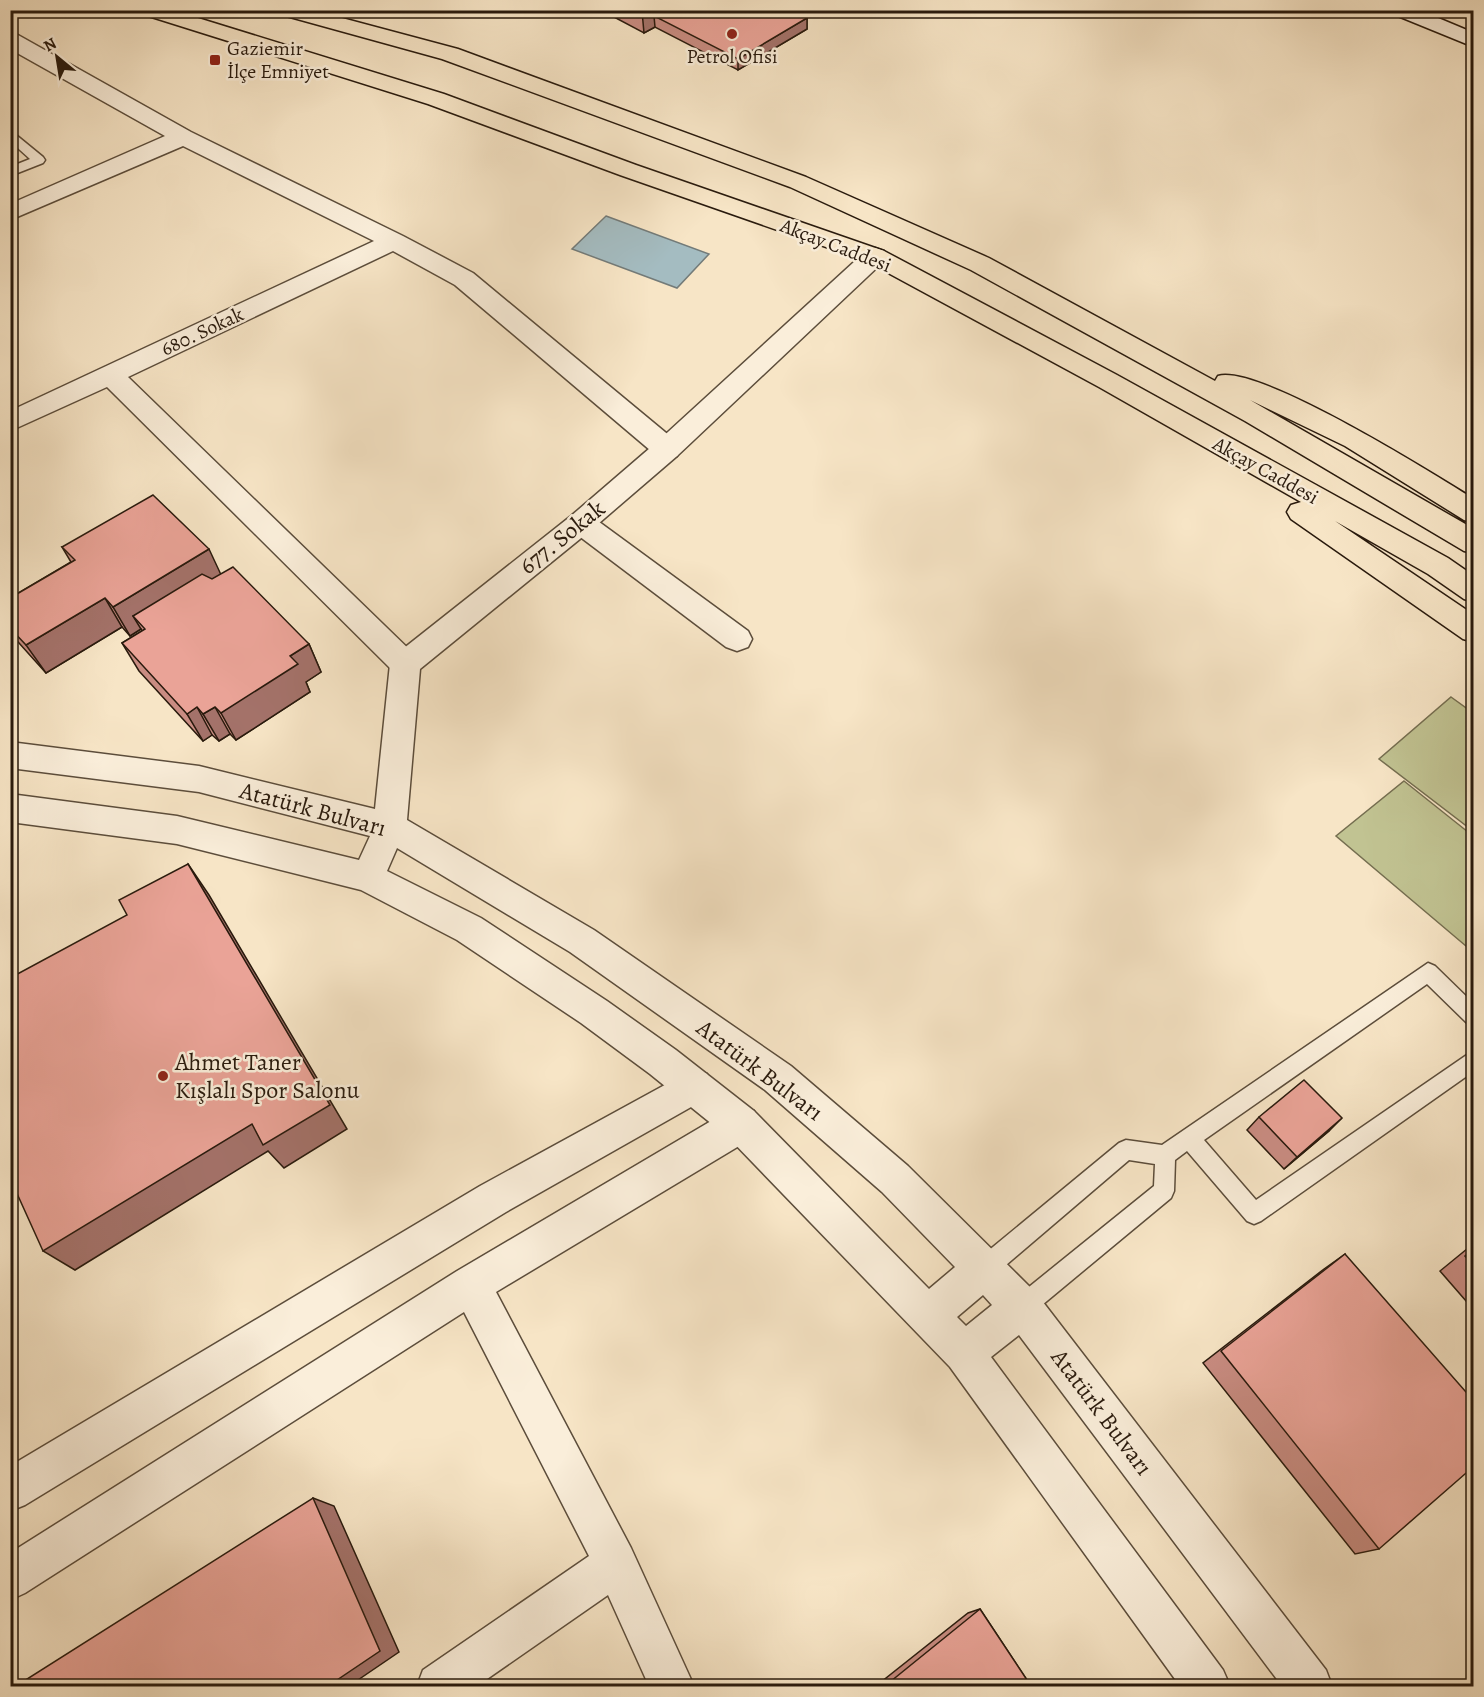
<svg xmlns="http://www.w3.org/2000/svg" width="1484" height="1697" viewBox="0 0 1484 1697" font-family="Alegreya,serif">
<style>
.green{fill:#c1c392;stroke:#756e50;stroke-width:1.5}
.water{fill:#a4bcc1;stroke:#737b79;stroke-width:1.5}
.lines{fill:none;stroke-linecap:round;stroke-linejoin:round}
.service-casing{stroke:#5c4d3b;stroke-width:3}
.minor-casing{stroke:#5c4d3b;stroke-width:3}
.tertiary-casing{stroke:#5c4d3b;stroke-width:3}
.secondary-casing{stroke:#291a0d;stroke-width:3}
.trunk-casing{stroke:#291a0d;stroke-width:3}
.service{fill:#faeeda;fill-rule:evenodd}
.minor{fill:#faeeda;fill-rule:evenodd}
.tertiary{fill:#faeeda;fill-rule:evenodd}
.secondary{fill:#faeeda;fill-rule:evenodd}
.trunk{fill:#f7e5c6;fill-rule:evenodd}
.wall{fill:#c98c82;stroke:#291a0d;stroke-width:1.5}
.shaded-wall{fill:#a4726a;stroke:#291a0d;stroke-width:1.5}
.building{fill:#eaa397;stroke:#291a0d;stroke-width:1.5}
.poi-dot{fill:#8f2418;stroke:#faeeda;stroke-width:2}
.labels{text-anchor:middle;stroke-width:5;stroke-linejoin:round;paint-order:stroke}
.far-poi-label{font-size:20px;fill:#291a0d;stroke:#faeeda;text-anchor:start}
.far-street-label{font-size:20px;fill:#291a0d;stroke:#faeeda}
.street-label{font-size:24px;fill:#291a0d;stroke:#faeeda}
.poi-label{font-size:24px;fill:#291a0d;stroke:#faeeda;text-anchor:start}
</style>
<rect width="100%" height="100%" fill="#f7e5c6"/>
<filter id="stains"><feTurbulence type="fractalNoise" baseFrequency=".00333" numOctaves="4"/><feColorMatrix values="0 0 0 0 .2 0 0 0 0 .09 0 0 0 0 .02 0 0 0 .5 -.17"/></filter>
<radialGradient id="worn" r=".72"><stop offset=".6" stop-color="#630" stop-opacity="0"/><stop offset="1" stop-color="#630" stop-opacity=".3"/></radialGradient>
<g class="green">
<path d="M1451,697L1473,713V831L1379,759Z"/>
<path d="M1404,781L1473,836V952L1336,836Z"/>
</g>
<path class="water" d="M606,216L709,254L677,288L572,249Z"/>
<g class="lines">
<defs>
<g id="service">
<path d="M10,130L43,157L45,160L43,163L10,176V167L30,159L10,141Z"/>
<path d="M1428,963L1435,966L1474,1004V1026L1467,1023L1427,984L1204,1140L1256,1200L1474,1050V1071L1261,1221L1254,1224L1247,1221L1187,1151L1175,1160L1174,1191L1171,1198L1030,1315L1022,1318L1014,1315L1011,1307L1014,1299L1154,1186L1155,1164L1129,1160L992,1277L984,1280L976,1277L973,1269L976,1261L1119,1143L1126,1140L1162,1145Z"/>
</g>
<g id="minor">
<path d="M10,34L18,35L191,132L403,236L473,273L677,442L681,449L677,456L667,459L657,456L455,285L393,251L128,377L416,656L420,664L416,672L405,676L394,672L107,387L10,431V411L374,241L183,146L10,220V204L165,136L10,49Z"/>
<path d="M581,513L591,516L748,631L752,639L748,647L737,651L726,647L571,530L567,523L571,516Z"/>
<path d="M694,1069L707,1074L712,1086L707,1098L506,1212L25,1505L10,1511V1466L480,1186Z"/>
<path d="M741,1106L754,1111L759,1124L754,1137L496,1292L631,1548L694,1686H649L608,1595L477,1686H417L423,1670L589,1556L464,1312L25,1593L10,1600V1553L457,1271L728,1111Z"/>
</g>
<path id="tertiary" d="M875,248L884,251L887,256L884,261L677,456L591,530L420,669L407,820L594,930L791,1066L908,1166L1036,1293L1326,1670L1332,1686H1282L1019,1335L991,1357L1223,1670L1230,1686H1180L950,1367L728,1137L650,1074L581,1023L457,940L361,890L177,844L10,822V794L177,816L359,860L370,836L199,792L10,768V742L199,766L375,809L390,664L394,656L571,516L657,442L866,251ZM397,848L570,952L765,1090L882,1192L955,1267L929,1289L754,1111L676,1050L607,1001L481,918L387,871ZM983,1295L992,1305L966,1326L957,1317Z"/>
<path id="secondary" d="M1390,10H1419L1474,33V47L1393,14Z"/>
<g id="trunk">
<path d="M139,10H172L444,94L636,165L884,251L1117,375L1448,558L1474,576V602L1464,599L1428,574L1335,521L1474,615V642L1463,639L1291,519L1287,512L1291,505L1301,502L1099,387L866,261L620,175L428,104L142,14Z"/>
<path d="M276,10H312L458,49L806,177L989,258L1215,381L1218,376C1259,364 1432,473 1474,499V523L1464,520L1345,446L1250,400L1474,529V553L1464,551L1245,421L971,270L790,187L442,59L279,14Z"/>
</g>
</defs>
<use href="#service" class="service-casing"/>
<use href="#minor" class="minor-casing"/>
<use href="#tertiary" class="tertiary-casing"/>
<use href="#secondary" class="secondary-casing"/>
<use href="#trunk" class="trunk-casing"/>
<use href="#service" class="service"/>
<use href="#minor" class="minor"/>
<use href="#tertiary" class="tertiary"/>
<use href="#secondary" class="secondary"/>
<use href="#trunk" class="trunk"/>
</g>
<g class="wall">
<path d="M614,10H722L728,13L807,18V29L738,70L655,27L644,33L614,17Z"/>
<path d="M62,547L221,574L309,644L321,672L306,682L310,692L236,740L230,734L219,741L212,735L203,741L139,671L122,643L142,631L141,629L130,636L122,627L46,673L10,633V598L71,562Z"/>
<path d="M1259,1117L1329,1131L1284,1169L1247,1130Z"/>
<path d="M1473,1244V1309L1440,1271Z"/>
<path d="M1345,1254L1379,1549L1355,1554L1203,1363L1324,1269Z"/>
<path d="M980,1609L1031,1686H876L968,1613Z"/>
</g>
<g class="shaded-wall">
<path d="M643,10H683L654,16L655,27L644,33L642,11Z"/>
<path d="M807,18V29L738,70V59Z"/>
<path d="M209,549L223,579L133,616L141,629L130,636L113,607Z"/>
<path d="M105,598L122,627L46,673L26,645Z"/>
<path d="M309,644L321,672L306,682L310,692L236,740L221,713L290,656Z"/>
<path d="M197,707L212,735L203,741L187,714Z"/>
<path d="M215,707L230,734L219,741L203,714Z"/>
<path d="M188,864L209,895L347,1129L284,1168L268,1151L75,1270L43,1251Z"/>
<path d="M1342,1118L1329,1131L1284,1169L1297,1157Z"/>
<path d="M313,1498L334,1506L399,1652L349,1686H328Z"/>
</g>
<g class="building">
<path d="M663,10H722L728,13L733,10H793L807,18L738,59L654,16Z"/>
<path d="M153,495L209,549L113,607L105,598L26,645L10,628V598L75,560L62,547Z"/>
<path d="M233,567L309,644L290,656L298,664L221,713L215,707L203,714L197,707L187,714L122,643L145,629L133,616L202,574L212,579Z"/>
<path d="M188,864L330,1105L263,1145L252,1124L43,1251L10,1178V978L127,915L119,900Z"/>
<path d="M1304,1080L1342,1118L1297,1157L1259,1117Z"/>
<path d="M1473,1249V1265L1465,1256Z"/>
<path d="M1345,1254L1473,1400V1467L1379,1549L1221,1351Z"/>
<path d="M313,1498L380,1651L328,1686H16Z"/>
<path d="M980,1609L1031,1686H885Z"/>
</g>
<g class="poi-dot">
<circle cx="732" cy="34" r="6"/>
<rect x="209" y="54" width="12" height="12" rx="3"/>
<circle cx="163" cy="1076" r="6"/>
</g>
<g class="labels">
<g class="far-poi-label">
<text x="227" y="55">Gaziemir<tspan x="227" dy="23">İlçe Emniyet</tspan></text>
<text x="732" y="63" text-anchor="middle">Petrol Ofisi</text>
</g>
<g class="far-street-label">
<text transform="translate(836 245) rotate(21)" y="7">Akçay Caddesi</text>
<text transform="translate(202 331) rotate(-25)" y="7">680. Sokak</text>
<text transform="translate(1266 470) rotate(29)" y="7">Akçay Caddesi</text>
</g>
<g class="street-label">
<text transform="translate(562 537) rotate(-39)" y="8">677. Sokak</text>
<text transform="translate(313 809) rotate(15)" y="8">Atatürk Bulvarı</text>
<text transform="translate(760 1070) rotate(37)" y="8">Atatürk Bulvarı</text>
<text transform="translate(1102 1412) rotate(53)" y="8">Atatürk Bulvarı</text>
</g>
<g class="poi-label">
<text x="175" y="1070">Ahmet Taner<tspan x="175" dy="28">Kışlalı Spor Salonu</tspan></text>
</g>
</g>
<rect width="1484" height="1697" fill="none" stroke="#f7e5c6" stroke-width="36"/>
<rect x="12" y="12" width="1460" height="1673" fill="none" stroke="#291a0d" stroke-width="3"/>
<rect x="18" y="18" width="1448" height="1661" fill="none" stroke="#291a0d" stroke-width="1.5"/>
<g transform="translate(57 57) rotate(330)" stroke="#faeeda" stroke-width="4.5" paint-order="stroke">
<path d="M0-4.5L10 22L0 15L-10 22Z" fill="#291a0d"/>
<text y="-9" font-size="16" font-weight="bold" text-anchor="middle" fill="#291a0d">N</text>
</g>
<rect width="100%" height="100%" filter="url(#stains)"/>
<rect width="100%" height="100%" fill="url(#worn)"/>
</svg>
